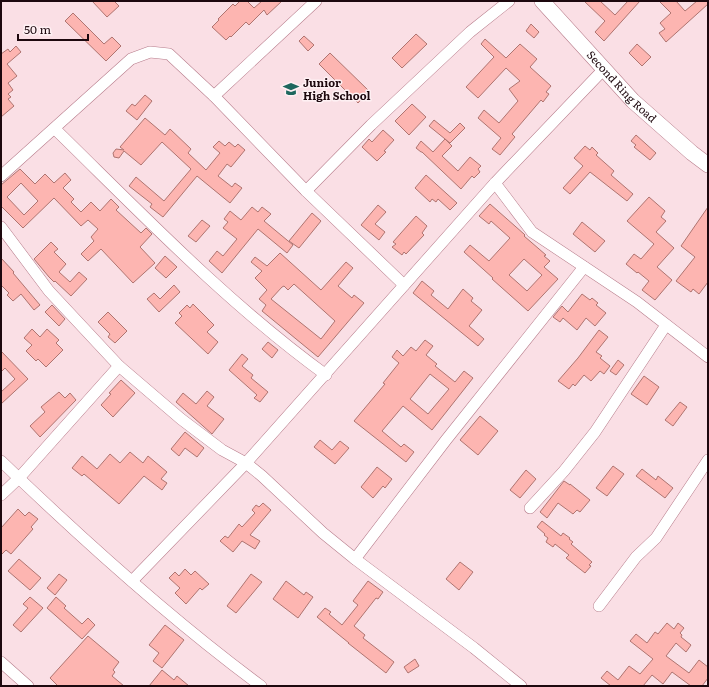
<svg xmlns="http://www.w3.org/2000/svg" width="709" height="687" viewBox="0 0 709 687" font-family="Literata,serif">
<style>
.building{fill:#fdb5b1;stroke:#af7470;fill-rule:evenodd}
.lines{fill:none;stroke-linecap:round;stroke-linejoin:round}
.street-casing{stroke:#b77c8b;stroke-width:12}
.secondary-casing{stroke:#b77c8b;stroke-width:16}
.street{stroke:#fff;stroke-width:11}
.secondary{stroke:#fff;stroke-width:15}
.labels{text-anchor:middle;stroke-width:3;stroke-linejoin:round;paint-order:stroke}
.poi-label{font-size:11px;font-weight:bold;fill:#1d080e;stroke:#fef0f3;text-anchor:start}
.street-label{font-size:11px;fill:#1d080e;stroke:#fef0f3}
</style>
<rect width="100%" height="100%" fill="#fadfe5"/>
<g class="building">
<path d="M92,1H114L119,6L107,17Z"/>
<path d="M240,1H247L254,8L262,1H282L267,15L264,10L249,25L246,22L231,37L230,36L226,40L212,27L219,20L218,19L233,4L235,6Z"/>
<path d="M584,1H600L615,15L628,1H640L604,41L595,32L605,21Z"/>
<path d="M659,1H676L685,11L697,1H708V4L666,42L659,33L665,29L660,23L671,13Z"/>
<path d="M73,13L104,44L112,37L121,46L106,61L65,21Z"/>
<path d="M531,24L539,32L534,38L526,31Z"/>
<path d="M416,34L427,44L402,68L392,58Z"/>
<path d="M304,36L314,45L308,51L299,41Z"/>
<path d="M485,39L506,58L520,44L537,59L530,67L551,86L546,92L549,94L543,102L541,100L512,134L515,137L500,155L492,149L501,138L478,118L484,110L499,123L518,101L509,89L520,81L506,68L478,98L466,87L494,57L481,44Z"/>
<path d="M637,44L651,57L642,66L629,53Z"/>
<path d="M16,46L21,52L7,64L17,76L8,83L13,90L8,94L11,97L8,99L14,106L1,117V54L8,49L10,52Z"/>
<path d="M330,53L369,91L358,103L319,64Z"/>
<path d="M145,95L152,101L137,120L126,111L132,104L135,106Z"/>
<path d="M412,104L426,117L409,135L395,121Z"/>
<path d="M145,118L165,135L170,129L191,149L188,153L206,170L220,153L213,147L219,141L225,146L229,142L235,147L238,144L245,150L231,167L227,164L218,176L232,187L235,183L242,188L230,203L197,176L163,217L150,207L152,204L129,186L136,177L164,201L191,169L162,142L141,165L124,151L119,158L114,157L113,153L116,149L124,150L120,147Z"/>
<path d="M434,120L450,133L460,123L465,128L450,143L429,126Z"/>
<path d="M383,130L394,140L384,151L386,152L377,161L362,147L369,139L372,142Z"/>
<path d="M636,135L656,153L650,160L634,147L636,145L631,141Z"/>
<path d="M445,139L452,146L442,156L458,171L470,157L481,166L478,169L480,172L474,178L472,176L461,189L422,152H421L416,148L421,141L433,152Z"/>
<path d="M585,146L590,150L592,147L598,153L596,155L614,171L611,175L633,194L627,201L590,172L570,194L563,188L583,166L574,158Z"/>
<path d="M20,169L35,184L45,174L54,183L65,173L71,180L63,188L74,199L71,202L81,212L91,202L100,211L111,199L119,207L116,210L141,233L146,228L152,234L140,247L155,263L133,283L101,249L88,261L81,254L94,241L91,237L98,229L88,220L81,226L54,198L23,228L1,206V185ZM21,183L38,201L24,215L7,197Z"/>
<path d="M426,175L457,203L450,210L438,199L436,202L432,199L430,202L415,188Z"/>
<path d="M649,197L665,211L661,217L666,221L656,232L674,248L657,267L672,280L655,300L642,290L649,281L638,272L637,273L626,264L634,254L641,259L654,244L627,221Z"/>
<path d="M490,204L524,234L525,235L524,236L546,255L544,256L550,261L544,267L558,279L528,311L492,279L493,278L464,252L470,245L489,261L510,238L491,221L489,224L479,216ZM524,259L542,275L527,291L509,275Z"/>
<path d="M378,205L386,212L375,224L385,232L379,240L361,225Z"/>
<path d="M252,207L258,212L262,207L271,214L264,221L293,245L287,253L258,229L222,273L209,261L217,251L223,256L237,239L223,228L228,222L224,219L230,211L241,220Z"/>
<path d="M708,207V282L699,294L693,289L691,292L676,281L695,257L681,246Z"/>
<path d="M312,213L321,221L299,248L289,241Z"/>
<path d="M416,216L427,226L422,233L424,235L406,254L404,252L402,255L392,247L396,244L393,242Z"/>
<path d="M202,220L210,226L196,242L188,236Z"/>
<path d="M582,222L605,241L595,252L573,234Z"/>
<path d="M51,242L58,249L54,252L66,264L59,272L70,282L79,272L87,279L71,296L55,281L54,282L49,277L34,259Z"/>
<path d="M280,253L321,290L346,262L353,268L338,286L352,298L354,295L364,303L318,357L262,311L266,305L259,299L267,290L255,278L262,271L251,262L255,257L267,266ZM294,284L335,321L321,339L271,299L282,287L284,286L288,290Z"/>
<path d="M165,256L177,267L166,278L155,268Z"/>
<path d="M1,258L14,272L13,273L40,305L34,310L21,294L13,301L7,295L9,293L1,285Z"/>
<path d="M422,281L434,291L431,295L448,309L463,289L473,298L471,301L482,310L469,326L484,339L478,346L413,293Z"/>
<path d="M174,285L180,292L159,312L147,299L154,293L160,299Z"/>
<path d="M582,294L590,300L592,298L598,303L596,305L606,313L595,326L586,318L577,330L563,318L560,322L553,317L562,306L568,312Z"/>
<path d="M193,304L214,325L207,332L218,342L208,354L175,323L182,316L179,313L187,305L190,308Z"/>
<path d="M52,305L65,319L59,326L45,312Z"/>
<path d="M108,312L127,331L115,343L108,337L110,334L98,322Z"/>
<path d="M32,329L40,337L47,329L59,340L56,343L63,350L46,367L38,359L36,361L26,351L32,345L24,338Z"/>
<path d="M599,330L608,337L596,352L602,356L600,358L610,366L604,374L600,371L591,381L584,375L575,386L573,384L569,389L558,381L578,358Z"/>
<path d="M425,340L433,346L426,355L437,364L435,366L455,382L464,371L473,378L432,430L403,406L382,431L401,447L404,444L414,452L406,462L354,421L385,384L383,383L399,363L392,357L397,350L403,356L411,347L416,351ZM430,374L449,389L428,414L410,399Z"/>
<path d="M268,342L278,350L272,358L262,349Z"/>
<path d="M1,351L28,379L1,404V392L15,379L5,368L1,372Z"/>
<path d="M242,354L248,359L242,366L253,375L251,378L268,392L260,402L254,398L257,395L229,370Z"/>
<path d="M618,360L624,365L616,375L610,371Z"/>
<path d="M644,376L659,387L647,405L631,394Z"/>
<path d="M121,380L135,393L113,417L101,405L111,394L109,393Z"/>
<path d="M207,391L214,397L207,406L224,419L212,434L176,402L183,393L196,404Z"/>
<path d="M59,392L65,398L70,393L76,400L40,437L30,426L45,412L41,407Z"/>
<path d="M680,402L687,407L673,426L665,420Z"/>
<path d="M480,416L498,431L478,455L460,440Z"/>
<path d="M185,432L204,448L197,457L185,448L179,456L171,449Z"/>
<path d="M320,440L332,450L340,441L349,448L335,464L314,447Z"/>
<path d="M130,452L143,463L148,456L167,472L161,479L167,483L162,490L144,476L119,504L84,474L82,476L72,468L82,456L97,469L110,454L120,463Z"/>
<path d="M613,466L624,474L607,496L596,488Z"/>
<path d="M377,467L392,479L385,488L383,486L373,498L361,487Z"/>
<path d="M642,469L656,480L658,476L673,488L665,498L636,476Z"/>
<path d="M526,470L536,479L520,498L510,490Z"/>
<path d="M564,481L570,485V484L590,500L580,512L577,510L573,514L558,503L547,518L540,512Z"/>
<path d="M263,503L271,510L250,535L260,541L255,549L242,541L233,552L220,541L225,536L228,538L239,524L242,527L255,513L252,510L256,505L259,507Z"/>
<path d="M18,509L25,516L29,512L38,519L31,527L33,529L11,554L6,550L1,555V528Z"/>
<path d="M542,521L561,536L563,533L570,538L569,539L573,542L571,544L592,562L589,565L591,566L585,573L566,558L569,555L555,544L553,547L546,542L548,538L544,535L545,534L537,527Z"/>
<path d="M19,559L41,578L30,590L8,571Z"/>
<path d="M460,562L473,572L459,590L446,579Z"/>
<path d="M185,569L191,575L195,571L209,584L202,590L200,588L186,604L175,593L180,588L169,578L175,572L179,576Z"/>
<path d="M59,574L67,580L55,595L47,588Z"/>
<path d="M251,574L262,582L236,613L227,606Z"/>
<path d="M286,581L304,595L306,592L313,597L298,618L273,599Z"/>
<path d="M368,581L383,592L378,599L376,598L354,626L365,635L363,638L394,662L386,673L348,643H349L317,617L325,608L331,612L329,614L342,625L358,605L353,601Z"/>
<path d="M30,597L43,608L21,632L13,625L28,608L23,604Z"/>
<path d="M56,597L66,606L64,608L82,624L88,618L95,625L82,639L47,608Z"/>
<path d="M667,623L674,629L678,623L684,628L680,633L682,635L681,637L691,645L686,652L676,643L666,656L689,673L699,660L708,667V678L702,686H691L672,672L663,684L652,675L643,686H611L601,678L607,671L618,680L629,666L640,674L653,659L630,641L636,634L647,643L655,632L658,634Z"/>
<path d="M165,625L184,640L162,668L153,661L159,653L149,645Z"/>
<path d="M88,636L119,662L113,670L115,672L112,676L124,686H58L50,678Z"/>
<path d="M415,659L419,666L408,673L404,667Z"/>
<path d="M162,670L174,680L177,676L189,686H149Z"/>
</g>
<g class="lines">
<defs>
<g id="street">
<path d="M214,96L316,1"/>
<path d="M55,129C142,214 227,303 326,375"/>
<path d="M1,176L131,59L150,52L169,54L214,96L306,191L404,285"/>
<path d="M495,183L532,232L637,302L708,357"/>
<path d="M306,191L371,125L470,32L509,1"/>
<path d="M1,227L49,291L119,366L181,419L222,450L246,463L262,476L323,533L355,559L474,648L521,686"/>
<path d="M1,461C83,540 169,618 261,686"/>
<path d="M1,495L19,478L119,366"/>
<path d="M530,508L564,471L595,432L666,325"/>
<path d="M355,559L446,440L584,267"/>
<path d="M132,581L246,463L495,183L603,70"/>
<path d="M599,606L636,557L656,538L708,460"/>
<path d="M1,662L28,686"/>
</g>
<g id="secondary">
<path id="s1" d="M542,1L633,101L692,153L708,165"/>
</g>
</defs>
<use href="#street" class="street-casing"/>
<use href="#secondary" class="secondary-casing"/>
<use href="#street" class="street"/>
<use href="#secondary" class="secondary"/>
</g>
<defs>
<symbol id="school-bare" viewBox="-9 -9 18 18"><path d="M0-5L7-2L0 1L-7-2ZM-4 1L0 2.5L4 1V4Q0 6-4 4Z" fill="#1e675e" stroke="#fef0f3" stroke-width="2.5" paint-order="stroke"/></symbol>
</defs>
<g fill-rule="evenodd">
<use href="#school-bare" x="280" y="78" width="22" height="22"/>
</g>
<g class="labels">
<g class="poi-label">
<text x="303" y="87">Junior<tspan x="303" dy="13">High School</tspan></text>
</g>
<g class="street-label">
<text dy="4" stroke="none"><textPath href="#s1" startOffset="117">Second Ring Road</textPath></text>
</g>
</g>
<rect width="709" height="687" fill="none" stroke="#1d080e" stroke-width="4"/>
<path d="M18 34v6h70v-6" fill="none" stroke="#1d080e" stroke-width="2"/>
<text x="24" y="34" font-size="12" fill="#1d080e" stroke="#fef0f3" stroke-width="3" paint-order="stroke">50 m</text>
</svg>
